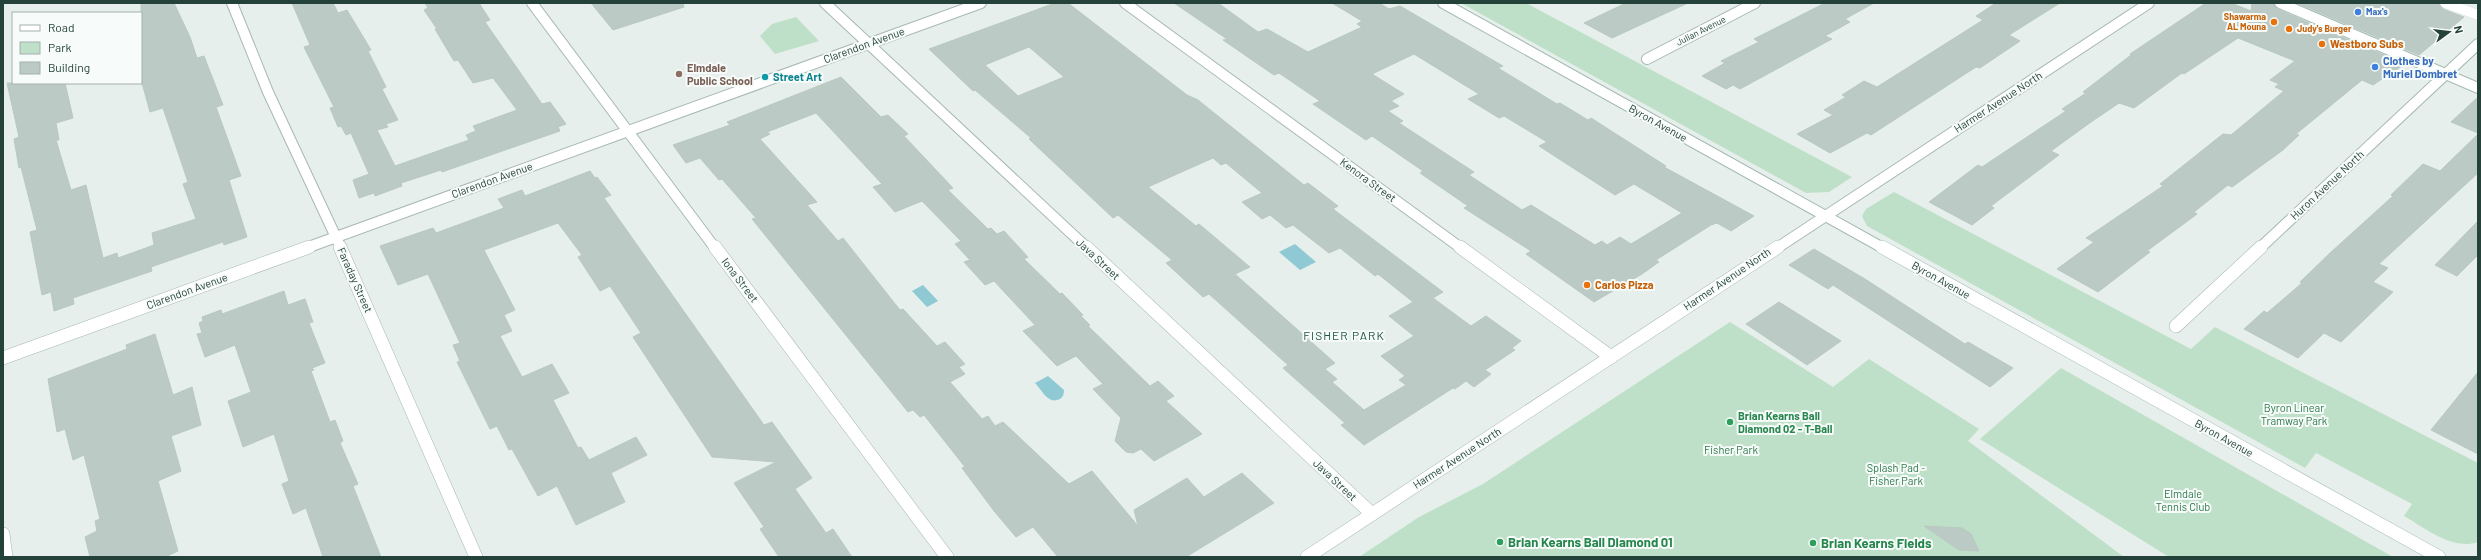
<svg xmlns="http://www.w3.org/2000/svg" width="2481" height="560" viewBox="0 0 2481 560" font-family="Barlow,sans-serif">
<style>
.green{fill:#bfe0c8}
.water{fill:#8ec9d4}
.building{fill:#bbcac4;stroke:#b8c9c2;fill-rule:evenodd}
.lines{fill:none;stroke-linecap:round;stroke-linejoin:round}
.lane-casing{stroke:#a8b8b2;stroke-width:10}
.street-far1-casing{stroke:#a8b8b2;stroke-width:12}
.street-casing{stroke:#a8b8b2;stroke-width:14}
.secondary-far1-casing{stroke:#a4bbb3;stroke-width:12}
.secondary-casing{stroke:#a4bbb3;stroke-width:14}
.lane{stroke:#fff;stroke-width:10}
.street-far1{stroke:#fff;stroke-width:10}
.street{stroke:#fff;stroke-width:13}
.secondary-far1{stroke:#fff;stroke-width:10}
.secondary{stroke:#fff;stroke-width:13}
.shop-dot{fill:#3f7fe0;stroke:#f7fbf9;stroke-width:1.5}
.food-dot{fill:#e8710a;stroke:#f7fbf9;stroke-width:1.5}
.education-dot{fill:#8d6e63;stroke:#f7fbf9;stroke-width:1.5}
.culture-dot{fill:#0f9aa8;stroke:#f7fbf9;stroke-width:1.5}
.leisure-dot{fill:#2e9e5b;stroke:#f7fbf9;stroke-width:1.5}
.labels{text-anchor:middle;stroke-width:4;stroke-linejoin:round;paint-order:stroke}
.far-shop-label{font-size:9px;font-weight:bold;fill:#366cbe;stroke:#f7fbf9;text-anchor:start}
.far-food-label{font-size:9px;font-weight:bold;fill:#c56008;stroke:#f7fbf9;text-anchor:end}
.far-street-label{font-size:9px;fill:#24423a;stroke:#f7fbf9}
.food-label{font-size:11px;font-weight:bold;fill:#c56008;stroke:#f7fbf9;text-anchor:start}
.street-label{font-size:11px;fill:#24423a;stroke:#f7fbf9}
.shop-label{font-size:11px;font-weight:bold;fill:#366cbe;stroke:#f7fbf9;text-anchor:start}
.education-label{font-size:11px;font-weight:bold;fill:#785e54;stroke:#f7fbf9;text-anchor:start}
.culture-label{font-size:11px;font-weight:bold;fill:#0d838f;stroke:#f7fbf9;text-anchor:start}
.park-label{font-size:11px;fill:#2d7a4b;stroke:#f7fbf9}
.leisure-label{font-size:11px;font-weight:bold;fill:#27864d;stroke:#f7fbf9;text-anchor:start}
.neighbourhood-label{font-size:12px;letter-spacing:1px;fill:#1f5548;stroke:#f7fbf9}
.near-leisure-label{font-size:13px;font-weight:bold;fill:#27864d;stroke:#f7fbf9;text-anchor:start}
</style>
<rect width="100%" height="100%" fill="#e6efeb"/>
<g class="green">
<path d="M1461,3H1526L1852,177L1829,192L1806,193Z"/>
<path d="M796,17L819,41L775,54L760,36L772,24Z"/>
<path d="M1894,192L2191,349L2215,327L2478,463V542C2453,551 2425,528 2404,516L2412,504L2316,453L2305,468L1867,226L1862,216L1866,209Z"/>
<path d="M1730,322L1833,387L1869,359L1979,429L1968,441L2124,557H1359L1419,517L1483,484Z"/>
<path d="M2061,368L2393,557H2169L1980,439Z"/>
</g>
<g class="water">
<path d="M1295,244L1316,262L1300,270L1279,252Z"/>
<path d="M923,285L938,301L927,307L912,291Z"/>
<path d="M1048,376L1064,390C1064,394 1063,397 1060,399C1048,405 1042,390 1035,383Z"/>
</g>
<g class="building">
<path d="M141,3H174L190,37L197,58L204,56L223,105L216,107L241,176L229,180L247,237L224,245L223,242L151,267L152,271L73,298L74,304L54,311L51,292L42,295L30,232L37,230L21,167L19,168L14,139L19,137L7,83H65L73,118L56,123L59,140H56L71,190L86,185L103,258L117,253L118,258L154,245L152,233L196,219L183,184L188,182L163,108L150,112L141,79Z"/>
<path d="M292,3H333L338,13L347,10L371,50L368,51L386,87L382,89L398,120L386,124L388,127L377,130L395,166L469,140L466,135L476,131L473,126L517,110L493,78L473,83L458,60L454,61L435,29H437L424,10L428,8L425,3H479L490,20L485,22L542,104L550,102L566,124L558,127L560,131L442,172L441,170L401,183L402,186L375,196L374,193L359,198L353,180L369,174L351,133L346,135L341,126L338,127L330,108L334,107L304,47L310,45Z"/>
<path d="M591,3H683L684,7L613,30Z"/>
<path d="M1055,3H1068L1187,95L1198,100L1304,185L1308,183L1338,206L1333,209L1443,292L1433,298L1471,326L1486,316L1521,341L1512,348L1515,350L1485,370L1491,374L1474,387L1466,381L1455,389L1453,388L1364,445L1341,425L1345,423L1283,368L1288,365L1209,294L1203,297L1166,263L1172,260L1118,215L1113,218L1029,139L1031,138L975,90L973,91L929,49ZM1029,47L1064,77L1018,96L985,65ZM1213,158L1221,165L1226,163L1262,193L1242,202L1262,219L1270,215L1286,228L1293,225L1329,253L1340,248L1375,276L1378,274L1413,302L1389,316L1414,336L1381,356L1405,376L1399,380L1406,385L1364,410L1332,382L1337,379L1325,369L1335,363L1235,274L1250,267L1199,224L1196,226L1148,187Z"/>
<path d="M1174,3H1218L1258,32L1267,29L1308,52L1362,27L1357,24L1362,21L1332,3H1379L1389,9L1400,6L1503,66L1498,68L1557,104L1560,103L1588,120L1591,118L1666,166L1664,167L1754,216L1731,231L1717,223L1711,225L1656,260L1659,262L1642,274L1594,302L1526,254L1531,251L1464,208L1468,206L1420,173L1423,171L1372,136L1366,140L1313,104L1320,101L1279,73L1274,75L1223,40L1227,39ZM1414,54L1479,94L1468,99L1499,118L1504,116L1547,142L1539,146L1615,195L1634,184L1682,213L1631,244L1620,237L1607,245L1602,241L1595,245L1531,205L1522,210L1469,175L1474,172L1399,123L1403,121L1388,111L1399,106L1391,101L1404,94L1372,74Z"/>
<path d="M1626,3H1688L1612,38L1584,23Z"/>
<path d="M1825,3H1874L1845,19L1850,22L1825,36L1832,39L1740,89L1733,85L1726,89L1702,76L1725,63L1721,61L1759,42L1754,39Z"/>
<path d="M1996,3H2060L2009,35L2020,41L1980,68L1976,67L1871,135L1867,133L1830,153L1797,134L1833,115L1824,110L1846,97L1842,95L1864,81L1877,87L1983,20L1976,16Z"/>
<path d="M2206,3H2231L2251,11L2252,3H2273L2277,9L2405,64L2373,85L2362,80L2296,134L2299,135L2283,150L2232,187L2228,185L2194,212L2197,214L2147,251L2150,252L2098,292L2057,269L2094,242L2086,238L2163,186L2160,184L2223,134L2231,135L2284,91L2275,87L2279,84L2270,80L2295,61L2238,38L2184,74L2182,73L2134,108L2119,103L2091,122L2051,151L2059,155L1991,206L1994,208L1972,225L1929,202L1978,165L1982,167L2066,111L2062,109L2086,93L2083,92L2131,55L2130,54Z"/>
<path d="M2297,3H2439L2443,9L2464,17L2419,55Z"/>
<path d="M841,77L881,117L888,115L908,134L904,136L953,188L948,190L988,229L991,228L997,234L1004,231L1028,257L1024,259L1060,294L1062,293L1083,315L1081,316L1090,325L1088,326L1150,386L1158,381L1174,396L1166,401L1202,434L1154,461L1141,449L1133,453L1126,452L1115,441L1121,418L1093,389L1103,384L1076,356L1057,366L1023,331L1035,325L994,281L985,285L964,262L970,260L955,244L961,241L922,201L895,212L873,187L882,184L816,113L767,132L770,134L760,139L817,202L807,205L838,241L843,238L900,310L903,309L937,346L945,342L965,364L959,367L965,374L950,382L982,419L988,416L995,426L1003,422L1069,484L1092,471L1138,526L1134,510L1187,478L1204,497L1242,473L1274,503L1186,557H1058L1033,527L1016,537L994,511L962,468L965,467L924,415L920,417L913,410L908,412L752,219L756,218L722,179L719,180L700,158L686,163L673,145L730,125L727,122Z"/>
<path d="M2478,97V133L2451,122Z"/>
<path d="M2478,134V173L2379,264L2388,268L2373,282L2393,292L2341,342L2324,333L2298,358L2244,329L2264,311L2267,313L2302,283L2300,282L2330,253L2393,196L2391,195L2423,164L2440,171Z"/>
<path d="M590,171L595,178L597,177L611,195L604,198L764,425L772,422L812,478L795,489L826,533L833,529L852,557H779L760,529L764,527L734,483L776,462L712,457L633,337L641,333L610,286L600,291L578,257L582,255L558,223L484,250L515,310L504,315L512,331L500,336L522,377L552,364L569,393L553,400L578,448L581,447L589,460L636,437L647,455L611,473L625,502L576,525L557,486L538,496L512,449L509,450L497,426L490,429L457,362L460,361L453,345L460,343L428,274L398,285L380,246L433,228L436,233L504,208L498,199L522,190L525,196Z"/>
<path d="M2478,221V255L2457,276L2435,265Z"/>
<path d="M1814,249L1865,279L1965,344L1968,342L2013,368L1990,387L1833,285L1828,289L1789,265Z"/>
<path d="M284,291L288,305L305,299L313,322L309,323L325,363L312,368L314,370L311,371L330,422L335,420L343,441L340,443L358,484L353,486L381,557H323L306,508L293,514L282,484L289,481L274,434L243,447L228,401L251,392L235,345L205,357L197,334L202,333L199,323L203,321L202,317L221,310L222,314Z"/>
<path d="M1779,302L1841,341L1807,365L1746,324Z"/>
<path d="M155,334L173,395L192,387L201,425L171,436L181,471L158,481L178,551L165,557H90L85,537L97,531L95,521L100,519L84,455L73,460L65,429L57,432L48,379L127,349L126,345Z"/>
<path d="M2478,372V454L2431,430Z"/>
<path d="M1924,526L1962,528L1971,534L1979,551L1959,550Z"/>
</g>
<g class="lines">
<defs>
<path id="lane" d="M2445,3L2478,15"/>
<g id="street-far1">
<path d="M232,3L268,92L341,248"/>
<path d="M532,3L715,248"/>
<path d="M825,3L1087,248"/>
<path d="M1125,3L1461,248"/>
<path d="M1647,59L1755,3"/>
<path d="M306,248L981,3"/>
<path d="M1777,248L2149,3"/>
<path d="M2260,248L2478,44"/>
</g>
<g id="street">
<path d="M340,247L476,557"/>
<path d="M715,247L947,557"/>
<path d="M1086,247L1372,514"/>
<path d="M1460,247L1611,357"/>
<path d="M2176,326L2261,247"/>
<path d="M3,358L309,247"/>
<path d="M3,534L6,557"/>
<path d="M1307,557L1778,247"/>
</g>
<g id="secondary-far1">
<path d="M1443,3L1883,248"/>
<path d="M2280,3L2478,88"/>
</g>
<path id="secondary" d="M1882,247L2439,557"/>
</defs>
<use href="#lane" class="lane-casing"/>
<use href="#street-far1" class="street-far1-casing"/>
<use href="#street" class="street-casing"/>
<use href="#secondary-far1" class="secondary-far1-casing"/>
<use href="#secondary" class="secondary-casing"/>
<use href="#lane" class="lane"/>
<use href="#street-far1" class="street-far1"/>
<use href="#street" class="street"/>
<use href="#secondary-far1" class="secondary-far1"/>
<use href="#secondary" class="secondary"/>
</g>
<g class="shop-dot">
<circle cx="2358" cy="12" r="4"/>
<circle cx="2375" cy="67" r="4"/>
</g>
<g class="food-dot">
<circle cx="2274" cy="22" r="4"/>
<circle cx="2289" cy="29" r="4"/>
<circle cx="2322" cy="44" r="4"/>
<circle cx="1587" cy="285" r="4"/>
</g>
<circle class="education-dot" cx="679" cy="74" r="4"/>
<circle class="culture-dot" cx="765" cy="77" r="4"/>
<g class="leisure-dot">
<circle cx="1730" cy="422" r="4"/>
<circle cx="1500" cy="542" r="4"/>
<circle cx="1813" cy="543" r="4"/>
</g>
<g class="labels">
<g class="far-shop-label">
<text x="2366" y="15">Max's</text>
</g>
<g class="far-food-label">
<text x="2266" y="20">Shawarma<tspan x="2266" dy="10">AL Mouna</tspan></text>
<text x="2297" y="32" text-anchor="start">Judy's Burger</text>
</g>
<g class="far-street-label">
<text transform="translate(1701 31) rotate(-27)" y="3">Julian Avenue</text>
</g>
<g class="food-label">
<text x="2330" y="48">Westboro Subs</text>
<text x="1595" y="289">Carlos Pizza</text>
</g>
<g class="street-label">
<text transform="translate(864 45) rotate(-20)" y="4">Clarendon Avenue</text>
<text transform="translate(1998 102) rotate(-33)" y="4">Harmer Avenue North</text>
<text transform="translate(1658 123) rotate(29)" y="4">Byron Avenue</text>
<text transform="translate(492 180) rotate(-20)" y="4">Clarendon Avenue</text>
<text transform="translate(1368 180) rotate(36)" y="4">Kenora Street</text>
<text transform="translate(2327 185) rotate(-43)" y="4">Huron Avenue North</text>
<text transform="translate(1098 259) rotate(43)" y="4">Java Street</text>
<text transform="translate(1727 279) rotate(-34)" y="4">Harmer Avenue North</text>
<text transform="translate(355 280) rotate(66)" y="4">Faraday Street</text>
<text transform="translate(740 280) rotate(53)" y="4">Iona Street</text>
<text transform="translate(1941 280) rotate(29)" y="4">Byron Avenue</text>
<text transform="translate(187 291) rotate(-20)" y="4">Clarendon Avenue</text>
<text transform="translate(2224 438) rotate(29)" y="4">Byron Avenue</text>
<text transform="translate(1457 458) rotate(-33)" y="4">Harmer Avenue North</text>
<text transform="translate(1335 480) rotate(43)" y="4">Java Street</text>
</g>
<g class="shop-label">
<text x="2383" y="65">Clothes by<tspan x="2383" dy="13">Muriel Dombret</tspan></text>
</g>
<g class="education-label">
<text x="687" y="72">Elmdale<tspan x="687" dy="13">Public School</tspan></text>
</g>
<g class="culture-label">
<text x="773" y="81">Street Art</text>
</g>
<g class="park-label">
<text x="2294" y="412">Byron Linear<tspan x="2294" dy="13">Tramway Park</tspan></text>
<text x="1731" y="454">Fisher Park</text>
<text x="1896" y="472">Splash Pad -<tspan x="1896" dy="13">Fisher Park</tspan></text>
<text x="2183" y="498">Elmdale<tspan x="2183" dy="13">Tennis Club</tspan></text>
</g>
<g class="leisure-label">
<text x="1738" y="420">Brian Kearns Ball<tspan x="1738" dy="13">Diamond 02 - T-Ball</tspan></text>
</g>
<g class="neighbourhood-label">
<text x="1344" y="340">FISHER PARK</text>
</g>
<g class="near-leisure-label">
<text x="1508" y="547">Brian Kearns Ball Diamond 01</text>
<text x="1821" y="548">Brian Kearns Fields</text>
</g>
</g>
<rect width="2481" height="560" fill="none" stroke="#24423a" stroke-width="8"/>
<rect x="12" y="12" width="130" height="72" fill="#f7fbf9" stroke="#a3b1ad"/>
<rect x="20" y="25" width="20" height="6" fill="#ffffff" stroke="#a3b1ad"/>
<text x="48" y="32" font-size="12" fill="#24423a">Road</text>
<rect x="20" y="42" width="20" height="12" fill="#bfe0c8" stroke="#a3b1ad"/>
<text x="48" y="52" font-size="12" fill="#24423a">Park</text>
<rect x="20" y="62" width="20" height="12" fill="#bbcac4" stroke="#a3b1ad"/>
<text x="48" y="72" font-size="12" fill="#24423a">Building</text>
<g transform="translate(2449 32) rotate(75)" stroke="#f7fbf9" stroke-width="3" paint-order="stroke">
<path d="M0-3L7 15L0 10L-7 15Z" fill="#24423a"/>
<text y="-6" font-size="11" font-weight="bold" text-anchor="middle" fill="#24423a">N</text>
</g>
</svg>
